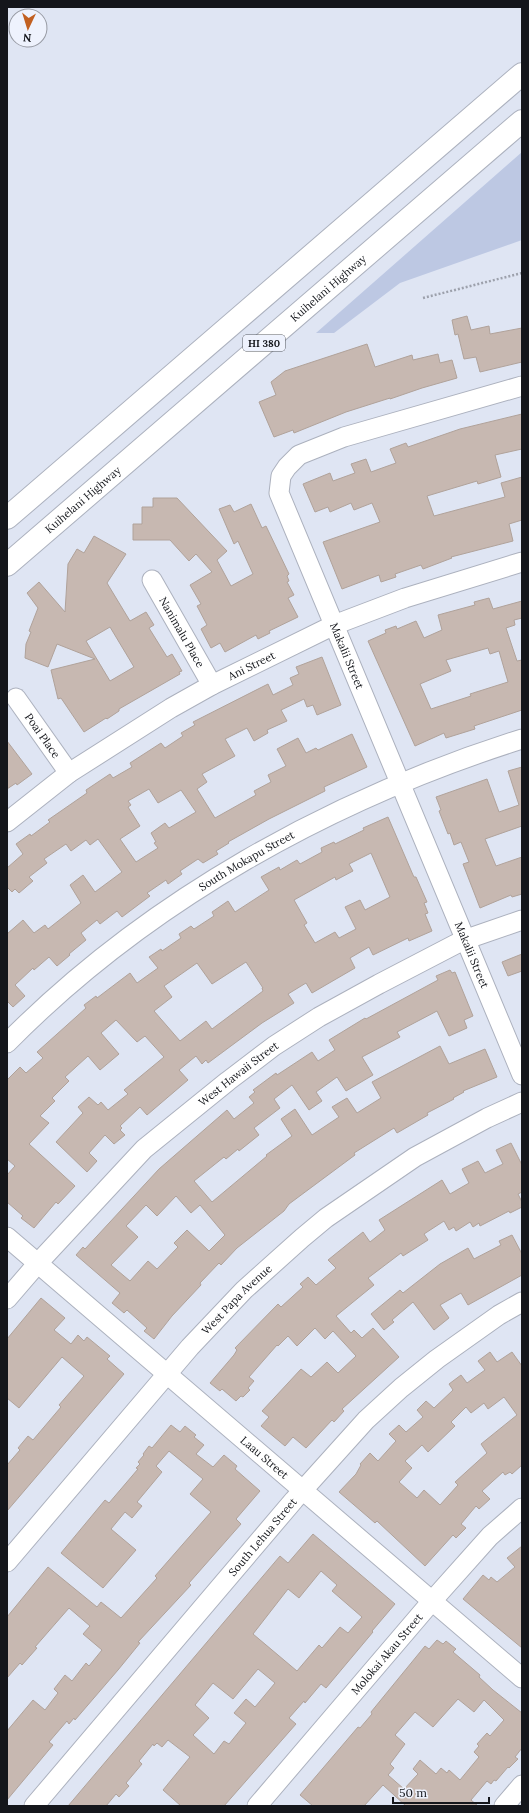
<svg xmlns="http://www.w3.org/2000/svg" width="529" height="1813" viewBox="0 0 529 1813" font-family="Lora,serif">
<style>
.green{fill:#bdc8e3}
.building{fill:#c7b8b1;stroke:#b0a29a;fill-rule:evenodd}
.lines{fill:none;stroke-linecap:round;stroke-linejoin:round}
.minor-casing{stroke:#acb1be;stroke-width:21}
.major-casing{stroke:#acb1be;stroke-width:24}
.path{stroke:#9da1ac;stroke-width:2.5;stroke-dasharray:2 2;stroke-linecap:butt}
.minor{stroke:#fff;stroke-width:19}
.major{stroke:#fff;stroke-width:22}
.labels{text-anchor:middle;stroke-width:3.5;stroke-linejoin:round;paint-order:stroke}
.shield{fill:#eef2fd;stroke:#55585f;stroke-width:1}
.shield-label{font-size:10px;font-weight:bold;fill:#14161b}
.street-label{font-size:11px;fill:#14161b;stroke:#eef2fd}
</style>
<rect width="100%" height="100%" fill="#dfe5f3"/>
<path class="green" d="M522,152V240L400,283L334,333H316Z"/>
<g class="building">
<path d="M467,316L471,330L489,326L490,334L522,328V362L480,372L476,357L464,359L458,334L455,335L452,320Z"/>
<path d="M367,344L375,367L412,355L413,360L438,354L440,363L452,360L457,378L422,388L390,399V398L346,412L294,433L293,430L274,437L259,402L276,395L271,382L285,371Z"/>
<path d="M522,414V449L495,455L501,477L478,484L477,481L427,496L434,516L505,497L501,483L522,477V520L509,524L513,541L451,557L452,558L423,569L421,565L395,574L396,577L381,582L379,575L342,589L323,542L380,522L372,503L354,510L351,503L330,512L328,507L315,512L303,484L330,473L333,481L355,473L351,464L366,459L371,472L396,463L390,449L406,443L408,447L460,429Z"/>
<path d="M153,498H177L227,551L217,560L231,586L253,574L238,541L234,544L219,509L230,505L234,512L251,504L262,528L266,526L289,574L287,576L289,581L287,582L294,595L288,598L298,617L269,631L270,633L258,639L256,635L225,652L220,643L211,648L201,629L207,625L197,606L201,604L190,585L212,572L196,554L189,561L170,540H133V524H142V507H153Z"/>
<path d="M94,536L126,554L107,583L130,621L146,612L154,625L149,628L167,657L172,654L182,671L179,672L180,674L119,709V711L107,719L106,718L84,732L61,698L58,699L51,670L95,659L57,644L48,667L25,658L26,644L31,632L29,631L38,608L27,593L39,582L65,612L68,564L77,549L84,553ZM110,627L134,667L110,681L86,641Z"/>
<path d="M489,598L493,609L522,601V618L514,620L515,625L506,628L517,661L522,660V710L474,726L475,729L446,738L444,733L415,746L368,641L386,633L385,630L396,626L397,629L416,621L424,638L442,630L438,615L475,605L474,602ZM488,648L490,654L499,651L508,682L470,694L471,696L431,709L420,684L451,671L446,660Z"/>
<path d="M322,657L341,705L317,715L313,705L307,707L304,699L281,710L287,721L267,730L268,733L254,741L247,728L225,739L235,756L202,774L207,782L197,789L215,818L256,795L254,791L271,782L268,775L286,766L277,749L298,738L306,753L316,748L318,750L352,734L367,767L324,787L325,791L269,819L228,842L229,843L216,851L218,854L203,863L198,859L180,871L182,874L168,884L166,880L147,893L150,896L122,917L117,911L100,924L97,920L81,933L86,940L69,954L70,955L57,966L49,957L34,970L33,968L15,985L25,996L13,1007L7,1001V934L23,920L34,933L45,925L48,929L81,903L70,885L83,875L95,892L122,872L98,839L90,845L86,840L71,851L66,844L44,859L47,863L29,877L33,881L19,893L15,889L12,892L7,887V868L23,854L16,844L30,834L31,836L50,822L48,820L87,793L86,790L110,774L113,778L132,767L130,763L161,743L165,748L183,736L181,733L195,725L193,722L268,684L273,695L293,685L290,678L299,674L296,667ZM149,789L158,803L181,790L196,812L169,828L165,823L151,833L156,842L154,843L158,848L136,862L120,839L140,826L128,807L131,805L128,801Z"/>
<path d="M7,741L32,774L17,785L16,783L7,789Z"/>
<path d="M522,767V826L485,839L496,866L522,857V894L512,897L511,895L480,908L463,864L469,862L461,842L454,845L450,833L448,834L439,811L441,810L436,797L487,779L499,812L519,805L508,771Z"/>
<path d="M388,817L413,875L414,877H416L427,902L424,903L428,913L425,914L432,931L409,941L408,938L373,955L369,947L350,958L355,968L312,993L306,983L288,994L294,1003L262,1023L208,1063L206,1060L202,1064L196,1056L179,1070L188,1080L147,1115L140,1107L120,1126L122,1128L120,1130L125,1135L114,1144L105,1135L89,1153L97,1161L87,1172L56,1142L83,1113L78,1107L89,1097L98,1105L101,1102L108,1110L128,1094L124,1090L164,1057L145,1036L137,1042L116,1020L101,1033L119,1054L100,1070L88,1056L65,1077L69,1081L52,1098L55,1101L40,1116L49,1123L29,1144L75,1186L58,1204L56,1202L34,1228L21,1218L23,1216L7,1202V1175L15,1166L7,1159V1080L20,1067L26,1073L43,1058L37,1052L86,1008L84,1005L96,996L97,998L130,973L137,983L158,968L149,957L161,949L162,951L181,938L179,934L191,926L194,929L214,916L212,912L228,901L235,912L269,890L261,877L279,867L280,870L297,860L300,864L322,852L321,848L334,842L335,844L364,830L363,828ZM371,853L390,897L365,910L360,900L345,907L356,929L339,938L335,932L315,943L304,925L307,923L294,900L335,877L336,880L353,871L349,864ZM246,962L263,988H262L263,991L212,1029L206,1021L180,1041L154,1011L172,997L164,986L197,963L212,984Z"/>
<path d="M522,954V971L508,976L502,962Z"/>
<path d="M450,970L452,973L455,972L473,1016L464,1020L467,1028L449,1036L437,1011L397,1032L400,1037L362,1057L373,1075L346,1091L337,1077L316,1092L322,1101L309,1110L292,1085L274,1099L280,1108L254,1128L259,1135L239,1151L238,1149L226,1159L224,1157L194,1181L212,1202L267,1156L266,1155L292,1136L281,1119L295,1109L312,1135L339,1117L332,1107L347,1098L357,1113L381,1098L372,1082L440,1046L449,1064L485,1049L497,1077L463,1091L464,1092L453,1098L454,1099L427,1113L428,1115L397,1133L394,1128L354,1153L355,1155L289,1204L284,1211L237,1248L221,1265L219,1263L200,1283L201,1285L172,1316L154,1339L144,1331L147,1328L127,1310L124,1313L112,1303L120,1293L76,1255L83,1247L85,1249L159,1169L227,1110L234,1119L254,1103L249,1097L255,1092L253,1090L276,1073L277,1075L312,1052L318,1061L335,1050L329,1040L365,1018L366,1019L438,980L436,976ZM176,1196L191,1213L200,1205L225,1235L209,1251L187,1230L174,1243L178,1247L157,1269L148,1261L130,1281L111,1265L138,1237L126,1226L146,1205L157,1216Z"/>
<path d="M511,1143L522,1165V1192L518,1194L522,1202V1207L510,1213L509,1211L480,1226L479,1223L473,1227L470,1222L456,1231L454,1227L449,1230L444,1221L424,1234L428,1240L403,1256L401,1253L368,1278L374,1285L336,1316L351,1333L354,1330L362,1338L373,1328L399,1357L342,1409L344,1411L334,1422L332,1420L306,1448L293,1437L285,1446L261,1426L269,1417L262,1411L301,1369L311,1377L327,1362L338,1373L356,1356L333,1331L325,1339L315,1328L297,1346L288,1336L278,1346L277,1345L249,1377L254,1381L248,1388L250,1390L243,1397L241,1396L236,1401L222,1389L220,1391L210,1383L234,1355L237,1350L235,1348L278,1304L281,1307L303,1287L300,1284L308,1277L316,1285L336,1268L328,1260L349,1243L363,1232L370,1242L385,1230L379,1220L442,1180L450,1194L469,1183L462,1169L478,1161L485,1173L503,1164L496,1150Z"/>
<path d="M512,1235L522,1254V1275L468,1305L461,1293L440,1305L449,1318L434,1330L413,1302L392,1320L394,1322L384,1330L371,1314L400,1290L403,1293L440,1264L468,1248L474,1259L501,1245L499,1241Z"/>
<path d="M41,1298L65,1318L54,1330L71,1344L78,1335L84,1341L87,1337L110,1356L107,1359L124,1374L7,1511V1465L20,1450L18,1448L28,1436L33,1440L61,1407L59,1405L84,1376L62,1357L19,1408L7,1398V1339Z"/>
<path d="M490,1352L497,1362L512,1352L522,1366V1465L512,1474L510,1472L505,1475L503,1472L482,1491L490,1499L479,1509L476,1506L461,1524L466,1528L456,1538L453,1535L425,1566L377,1521L375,1523L339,1492L356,1474L361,1465L360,1464L370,1453L378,1461L396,1441L389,1434L399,1425L406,1432L423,1417L417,1410L426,1401L434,1408L453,1390L449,1384L461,1375L467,1383L485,1370L478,1361ZM504,1397L517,1415L481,1444L487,1453L455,1482L458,1485L440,1505L424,1490L417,1498L399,1482L412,1468L405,1461L422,1445L428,1452L455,1426L451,1422L466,1407L471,1413L484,1403L488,1409Z"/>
<path d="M171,1425L180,1432L185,1426L196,1435L194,1437L204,1445L196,1454L213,1467L224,1455L237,1466L235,1469L260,1491L236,1519L241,1524L189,1583L191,1585L138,1642L140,1643L118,1670L75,1720L74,1718L69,1724L67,1721L49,1742L53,1745L7,1800V1731L33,1700L45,1710L58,1693L54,1689L65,1675L72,1681L86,1663L89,1666L102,1650L83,1634L90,1626L69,1608L35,1647L37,1648L22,1665L20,1663L7,1678V1617L48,1567L97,1607L101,1602L121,1618L157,1578L155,1576L211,1512L190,1494L203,1479L169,1451L156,1466L162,1472L137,1502L142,1506L132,1518L125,1512L111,1529L136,1550L103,1588L61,1553L105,1500L109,1503L138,1469L136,1468L140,1464L138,1462L144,1455L143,1454L149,1446L152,1448Z"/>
<path d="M313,1534L395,1604L372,1631L373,1632L326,1688L321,1684L305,1703L304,1701L289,1718L296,1724L224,1806H181L163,1790L190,1757L168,1740L162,1747L157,1743L154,1746L153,1744L139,1761L142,1764L126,1783L129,1786L119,1797L116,1794L106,1806H68L280,1556L288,1563ZM321,1571L337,1585L332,1591L362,1617L348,1633L340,1627L322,1648L319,1645L297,1671L253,1634L288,1589L299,1598ZM258,1669L275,1683L255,1707L246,1699L234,1713L246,1723L229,1744L224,1741L214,1754L193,1735L209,1718L195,1705L213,1683L233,1699Z"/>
<path d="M522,1546V1648L463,1599L483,1575L489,1580L491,1577L497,1582L515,1567L507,1558Z"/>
<path d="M437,1640L443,1644L446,1641L456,1649L453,1652L480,1675L479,1677L493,1690L522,1713V1748L515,1757L518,1759L509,1768L508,1767L496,1781L494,1780L491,1784L487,1781L471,1800L478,1806H406L383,1785L364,1806H313L300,1795L358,1727L360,1728L372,1714L371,1712L425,1646L429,1649ZM458,1699L474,1712L484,1700L504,1720L490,1736L487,1733L477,1744L479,1746L474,1752L479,1757L460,1780L449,1770L447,1773L441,1768L436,1774L420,1760L413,1769L418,1774L404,1789L388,1775L394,1768L390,1764L405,1744L395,1735L415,1712L433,1727Z"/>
</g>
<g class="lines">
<defs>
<g id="minor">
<path id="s1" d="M522,386L344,437L299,455L287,467L281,476L279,493L522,1075"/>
<path id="s2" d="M152,580L212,685"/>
<path id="s3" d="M16,698L69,773"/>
<path id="s4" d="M7,822L69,773L171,708L212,685L334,625L405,598L522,562"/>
<path id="s5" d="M7,1043C148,900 332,799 522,739"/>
<path id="s6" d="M7,1237L522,1678"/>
<path id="s7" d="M7,1299L38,1263L144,1149L228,1081L274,1046L319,1017L379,984L454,945L464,940L522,920"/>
<path id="s8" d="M7,1562L190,1347L244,1290L302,1238L326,1218L415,1157L487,1118L522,1102"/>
<path id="s9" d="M34,1806L294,1500L366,1420L401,1388L437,1359L499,1315L522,1302"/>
<path id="s10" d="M257,1806L432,1601L490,1536L522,1508"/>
<path d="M504,1806L522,1785"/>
</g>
<g id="major">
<path d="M7,518L522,74"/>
<path id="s11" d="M7,565L522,121"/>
</g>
</defs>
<use href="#minor" class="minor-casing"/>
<use href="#major" class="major-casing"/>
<path class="path" d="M423,298L522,273"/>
<use href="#minor" class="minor"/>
<use href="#major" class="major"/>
</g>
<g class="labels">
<rect class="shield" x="243" y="335" width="42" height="16" rx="3"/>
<g class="shield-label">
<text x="264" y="347">HI 380</text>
</g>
<g class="street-label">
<text dy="4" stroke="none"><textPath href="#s11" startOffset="424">Kuihelani Highway</textPath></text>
<text dy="4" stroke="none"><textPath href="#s11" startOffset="100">Kuihelani Highway</textPath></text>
<text dy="4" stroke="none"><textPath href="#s2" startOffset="60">Nanimalu Place</textPath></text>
<text dy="4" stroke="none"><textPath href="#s1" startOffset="455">Makalii Street</textPath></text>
<text dy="4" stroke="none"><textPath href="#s4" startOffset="291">Ani Street</textPath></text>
<text dy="4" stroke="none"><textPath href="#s3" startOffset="46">Poai Place</textPath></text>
<text dy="4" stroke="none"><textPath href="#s5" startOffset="302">South Mokapu Street</textPath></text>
<text dy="4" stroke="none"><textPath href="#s1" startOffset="779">Makalii Street</textPath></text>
<text dy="4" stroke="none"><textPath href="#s7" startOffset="324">West Hawaii Street</textPath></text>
<text dy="4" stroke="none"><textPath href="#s8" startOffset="349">West Papa Avenue</textPath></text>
<text dy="4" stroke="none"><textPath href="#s6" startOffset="339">Laau Street</textPath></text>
<text dy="4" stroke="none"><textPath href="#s9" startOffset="353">South Lehua Street</textPath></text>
<text dy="4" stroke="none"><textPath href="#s10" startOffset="200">Molokai Akau Street</textPath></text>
</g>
</g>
<rect width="529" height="1813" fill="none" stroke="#14161b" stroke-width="16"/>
<g transform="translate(28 28) rotate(184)"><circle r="19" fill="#eef2fd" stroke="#979aa3"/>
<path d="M0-3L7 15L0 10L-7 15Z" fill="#c26021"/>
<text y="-6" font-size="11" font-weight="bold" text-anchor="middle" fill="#14161b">N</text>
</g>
<path d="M393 1797v6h96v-6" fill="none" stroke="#14161b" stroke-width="2"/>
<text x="399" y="1797" font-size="12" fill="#14161b" stroke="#eef2fd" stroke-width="3" paint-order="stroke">50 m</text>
</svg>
